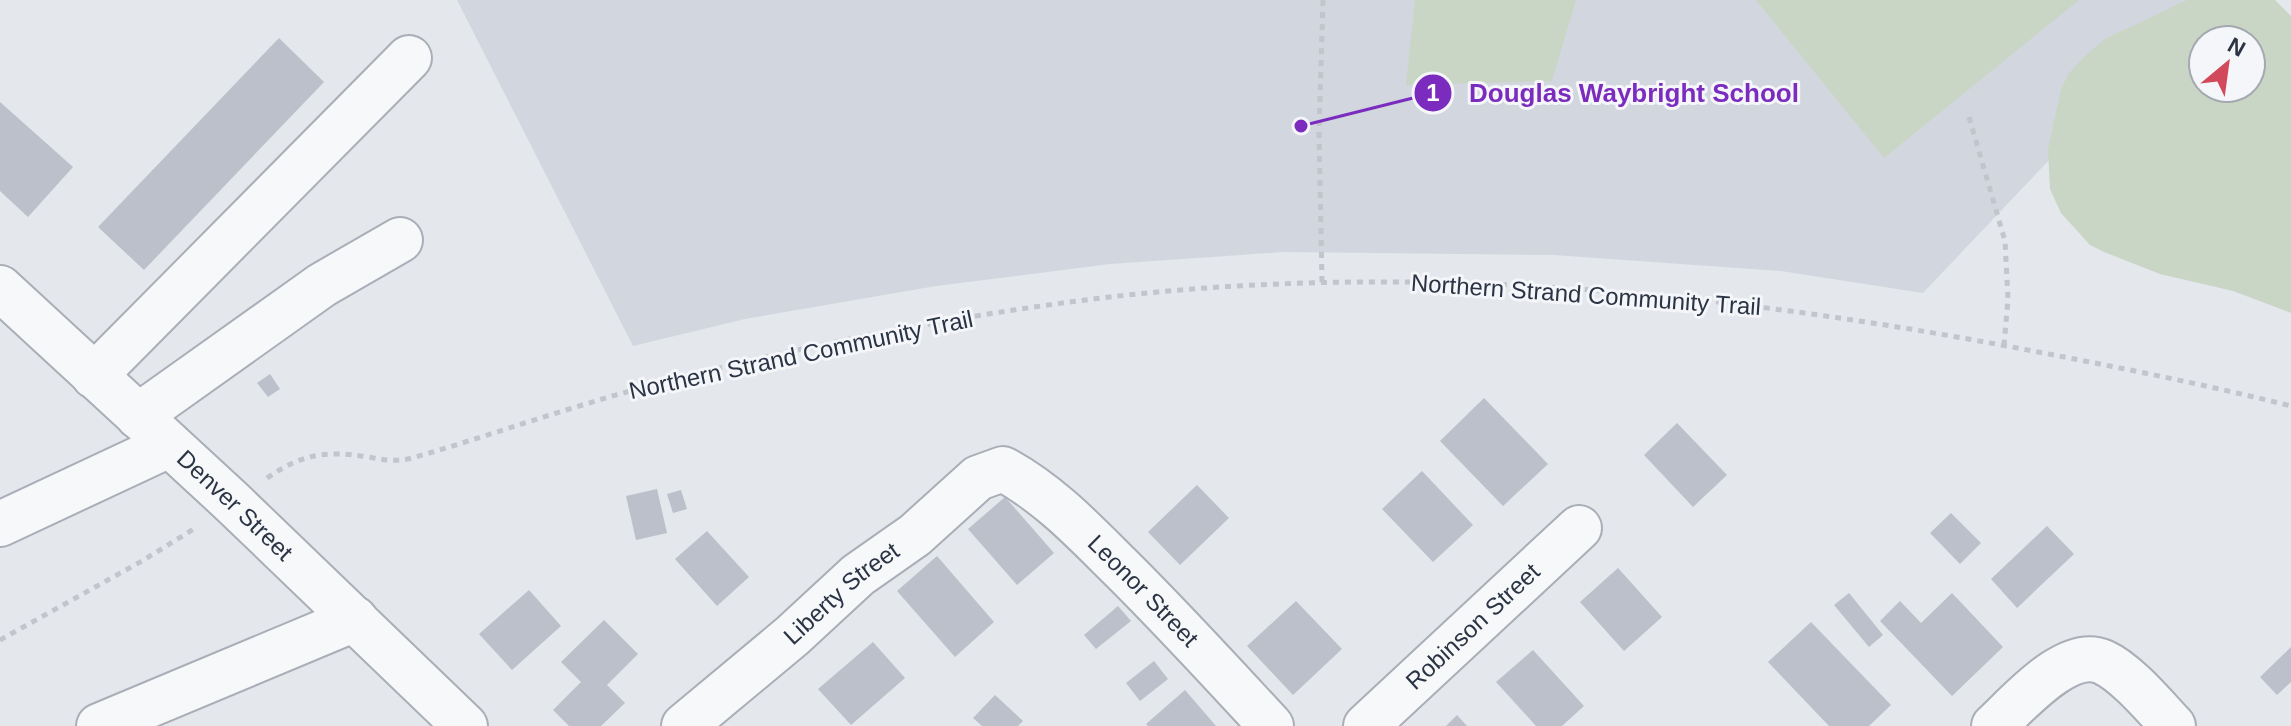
<svg xmlns="http://www.w3.org/2000/svg" width="2291" height="726" viewBox="0 0 2291 726" font-family="Arial,sans-serif">
<style>
.built{fill:#d2d6de}
.green{fill:#c9d6c5;fill-rule:evenodd}
.building{fill:#bbc0ca}
.lines{fill:none;stroke-linecap:round;stroke-linejoin:round}
.minor-casing{stroke:#a9aeb7;stroke-width:48}
.path{stroke:#c2c5cb;stroke-width:5;stroke-dasharray:6 6;stroke-linecap:butt}
.minor{stroke:#f7f8fa;stroke-width:44}
.labels{text-anchor:middle;stroke-width:6;stroke-linejoin:round;paint-order:stroke}
.street-label{font-size:24px;fill:#2b3445;stroke:#f4f6f9}
.leader{fill:none;stroke:#7b2cbf;stroke-width:3}
.callout-dot{fill:#7b2cbf;stroke:#f4f6f9;stroke-width:3}
.mark-label{font-size:24px;text-anchor:middle;font-weight:bold;fill:#fff}
.callout-label{font-size:26px;text-anchor:middle;font-weight:bold;fill:#7b2cbf;stroke:#f4f6f9;stroke-width:6;stroke-linejoin:round;paint-order:stroke}
</style>
<rect width="100%" height="100%" fill="#e4e7ec"/>
<path class="built" d="M457,0H2201L1923,293L1781,271L1554,255L1284,252L1110,264L936,286L745,319L633,346Z"/>
<g class="green">
<path d="M1415,0H1576L1552,81L1406,85Z"/>
<path d="M1756,0H2079L1884,158Z"/>
<path d="M2187,0H2275L2291,16V313L2233,291L2160,274L2104,252L2090,245L2061,213L2050,189L2048,150L2061,89L2069,73L2085,56L2105,39ZM2203,40H2251V88H2203Z"/>
</g>
<g class="building">
<path d="M279,38L324,82L144,270L98,227Z"/>
<path d="M0,102L73,167L28,217L0,191Z"/>
<path d="M270,374L280,389L268,397L257,383Z"/>
<path d="M1484,398L1548,464L1503,506L1440,441Z"/>
<path d="M1677,423L1727,475L1693,507L1644,455Z"/>
<path d="M1422,471L1473,525L1433,562L1382,509Z"/>
<path d="M1197,485L1229,518L1180,565L1148,532Z"/>
<path d="M657,489L667,533L636,540L626,496Z"/>
<path d="M681,490L687,509L673,513L667,494Z"/>
<path d="M1005,497L1054,553L1017,585L968,529Z"/>
<path d="M1951,513L1981,543L1960,564L1930,533Z"/>
<path d="M2047,526L2074,554L2017,608L1991,579Z"/>
<path d="M707,531L749,577L717,606L675,559Z"/>
<path d="M937,556L994,622L955,657L897,591Z"/>
<path d="M1618,568L1662,617L1624,651L1580,602Z"/>
<path d="M529,590L561,626L512,670L479,634Z"/>
<path d="M1849,593L1883,635L1869,647L1834,605Z"/>
<path d="M1952,593L2003,647L1952,696L1880,621L1900,601L1921,623Z"/>
<path d="M1296,601L1342,649L1293,695L1247,646Z"/>
<path d="M1118,606L1131,621L1096,649L1084,635Z"/>
<path d="M604,620L638,654L607,685L625,703L601,726H569L553,710L581,682L561,662Z"/>
<path d="M1811,622L1891,705L1869,726H1829L1768,662Z"/>
<path d="M873,642L905,678L851,725L818,689Z"/>
<path d="M2291,647V682L2277,695L2260,677Z"/>
<path d="M1533,650L1584,706L1562,726H1536L1496,682Z"/>
<path d="M1154,661L1168,679L1140,701L1126,683Z"/>
<path d="M1185,690L1216,726H1148L1146,724Z"/>
<path d="M995,695L1023,721L1018,726H982L973,718Z"/>
<path d="M1457,715L1467,726H1446Z"/>
</g>
<g class="lines">
<defs>
<g id="minor">
<path id="s1" d="M0,288L232,502L465,726"/>
<path d="M94,376L409,58"/>
<path d="M138,416L322,285L400,240"/>
<path d="M0,524L169,445"/>
<path d="M99,726L355,619"/>
<path id="s2" d="M684,726L792,636L858,575L915,535L978,478L1003,469C1047,493 1080,527 1115,562C1169,615 1220,671 1271,726"/>
<path id="s3" d="M1366,726L1579,528"/>
<path d="M1994,726C2018,704 2067,646 2103,662C2127,673 2155,707 2173,726"/>
</g>
</defs>
<use href="#minor" class="minor-casing"/>
<g class="path">
<path d="M1969,117L2005,241L2008,299L2004,345"/>
<path d="M1322,282L1319,131L1323,0"/>
<path d="M267,478C302,454 326,450 368,457C384,460 396,462 412,458C482,438 552,413 623,393C776,351 935,319 1093,299C1408,260 1728,292 2038,352C2122,368 2207,385 2291,406"/>
<path d="M0,640L142,561L197,527"/>
</g>
<use href="#minor" class="minor"/>
</g>
<g class="labels">
<g class="street-label">
<text transform="translate(1586 295) rotate(4)" y="8">Northern Strand Community Trail</text>
<text transform="translate(801 355) rotate(-12)" y="8">Northern Strand Community Trail</text>
<text dy="8" stroke="none"><textPath href="#s1" startOffset="320">Denver Street</textPath></text>
<text dy="8" stroke="none"><textPath href="#s2" startOffset="598">Leonor Street</textPath></text>
<text dy="8" stroke="none"><textPath href="#s2" startOffset="206">Liberty Street</textPath></text>
<text dy="8" stroke="none"><textPath href="#s3" startOffset="146">Robinson Street</textPath></text>
</g>
</g>
<path class="leader" d="M1301 126L1433 93"/>
<g class="callout-dot">
<circle cx="1301" cy="126" r="8"/>
<circle cx="1433" cy="93" r="20"/>
</g>
<g class="mark-label">
<text x="1433" y="101">1</text>
</g>
<g class="callout-label">
<text x="1634" y="102">Douglas Waybright School</text>
</g>
<g transform="translate(2227 64) rotate(29)"><circle r="38" fill="#f4f6f9" stroke="#a4a8b1" stroke-width="2"/>
<path d="M0-6L14 30L0 20L-14 30Z" fill="#d1495b"/>
<text y="-12" font-size="22" font-weight="bold" text-anchor="middle" fill="#2b3445">N</text>
</g>
</svg>
